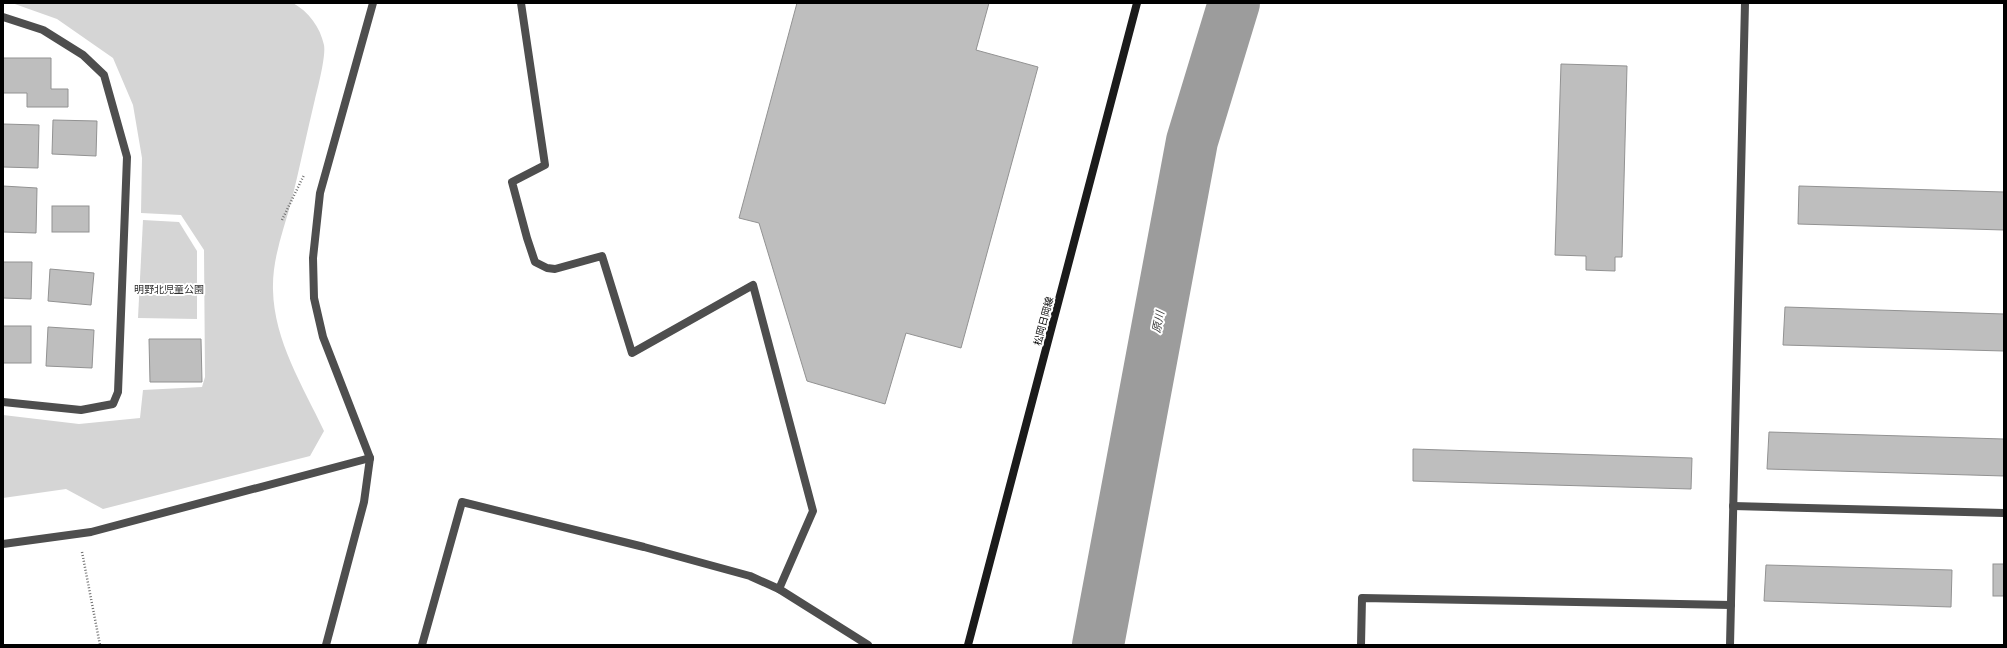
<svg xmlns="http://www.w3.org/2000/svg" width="2007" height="648" viewBox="0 0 2007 648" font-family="'DejaVu Sans','Noto Sans JP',sans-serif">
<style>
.green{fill:#d5d5d5}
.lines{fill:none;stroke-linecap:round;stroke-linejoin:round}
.river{stroke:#9c9c9c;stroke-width:52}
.building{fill:#bebebe;stroke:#929292}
.path{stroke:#707070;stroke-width:2.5;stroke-dasharray:1 2;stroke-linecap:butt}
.minor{stroke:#4e4e4e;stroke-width:8}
.secondary{stroke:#1b1b1b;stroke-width:8}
.labels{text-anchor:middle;stroke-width:4;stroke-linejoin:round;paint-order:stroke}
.park-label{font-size:10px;fill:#2c2c2c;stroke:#fff}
.street-label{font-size:10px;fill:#000;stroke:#fff}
.water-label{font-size:11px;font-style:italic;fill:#3d3d3d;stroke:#fff}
</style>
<rect width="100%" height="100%" fill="#fff"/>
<g class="green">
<path d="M12,3H293C309,12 320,27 324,45C326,56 318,87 315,99C307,132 300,166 292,199C284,229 272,258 273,290C274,341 303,386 324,431L310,456L103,509L66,489L3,498V415L79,424L140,418L143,390L202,387L205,377L204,250L181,215L141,213L142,158L133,105L113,58L57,19Z"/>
<path d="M143,220L179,222L197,251V319L138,318Z"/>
</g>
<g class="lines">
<path class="river" d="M1098,645L1192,141L1234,3"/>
</g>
<g class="building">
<path d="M797,3H989L976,50L1038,67L961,348L906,333L885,404L807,381L759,223L739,218Z"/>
<path d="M3,58H51V89H68V107H27V93H3Z"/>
<path d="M1561,64L1627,66L1622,257H1615V271L1586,270V256L1555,255Z"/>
<path d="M53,120L97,121L96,156L52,154Z"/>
<path d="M3,124L39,125L38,168L3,167Z"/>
<path d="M3,186L37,188L36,233L3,232Z"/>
<path d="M1799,186L2004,192V230L1798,224Z"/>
<rect x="52" y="206" width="37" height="26"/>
<path d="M3,262H32L31,299L3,298Z"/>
<path d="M50,269L94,273L91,305L48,301Z"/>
<path d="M1785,307L2004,314V351L1783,345Z"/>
<rect x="3" y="326" width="28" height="37"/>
<path d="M48,327L94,330L92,368L46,366Z"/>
<path d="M149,339H201L202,382H150Z"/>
<path d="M1769,432L2004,439V476L1767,469Z"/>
<path d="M1413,449L1692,458L1691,489L1413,481Z"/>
<rect x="1993" y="564" width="11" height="32"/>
<path d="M1766,565L1952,570L1951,607L1764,601Z"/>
</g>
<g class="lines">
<g class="path">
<path d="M282,220L304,175"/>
<path d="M82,552L100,645"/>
</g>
<g class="minor">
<path d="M521,3L545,165L512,182L527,238L535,262L547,268L555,269L602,256L632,353L753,285L813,511L779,589L868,645"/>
<path d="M3,17L43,30L83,55L104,75L127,157L118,392L113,404L81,410L3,402"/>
<path d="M1733,506L2004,513"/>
<path d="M3,544L91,532L370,458"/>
<path d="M326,645L364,502L370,458L323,337L314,298L313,258L320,193L373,3"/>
<path d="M422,645L462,502L644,547L750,576L779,589"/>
<path d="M1361,645L1362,598L1731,605"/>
<path d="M1730,645L1745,3"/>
</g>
<path class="secondary" d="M968,645L1137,3"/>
</g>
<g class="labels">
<g class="park-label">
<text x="169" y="293">明野北児童公園</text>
</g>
<g class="street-label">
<text transform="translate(1043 321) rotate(-75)" y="4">松岡日岡線</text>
</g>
<g class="water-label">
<text transform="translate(1158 322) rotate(-79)" y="4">原川</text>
</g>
</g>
<rect width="2007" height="648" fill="none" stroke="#000000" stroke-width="8"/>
</svg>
